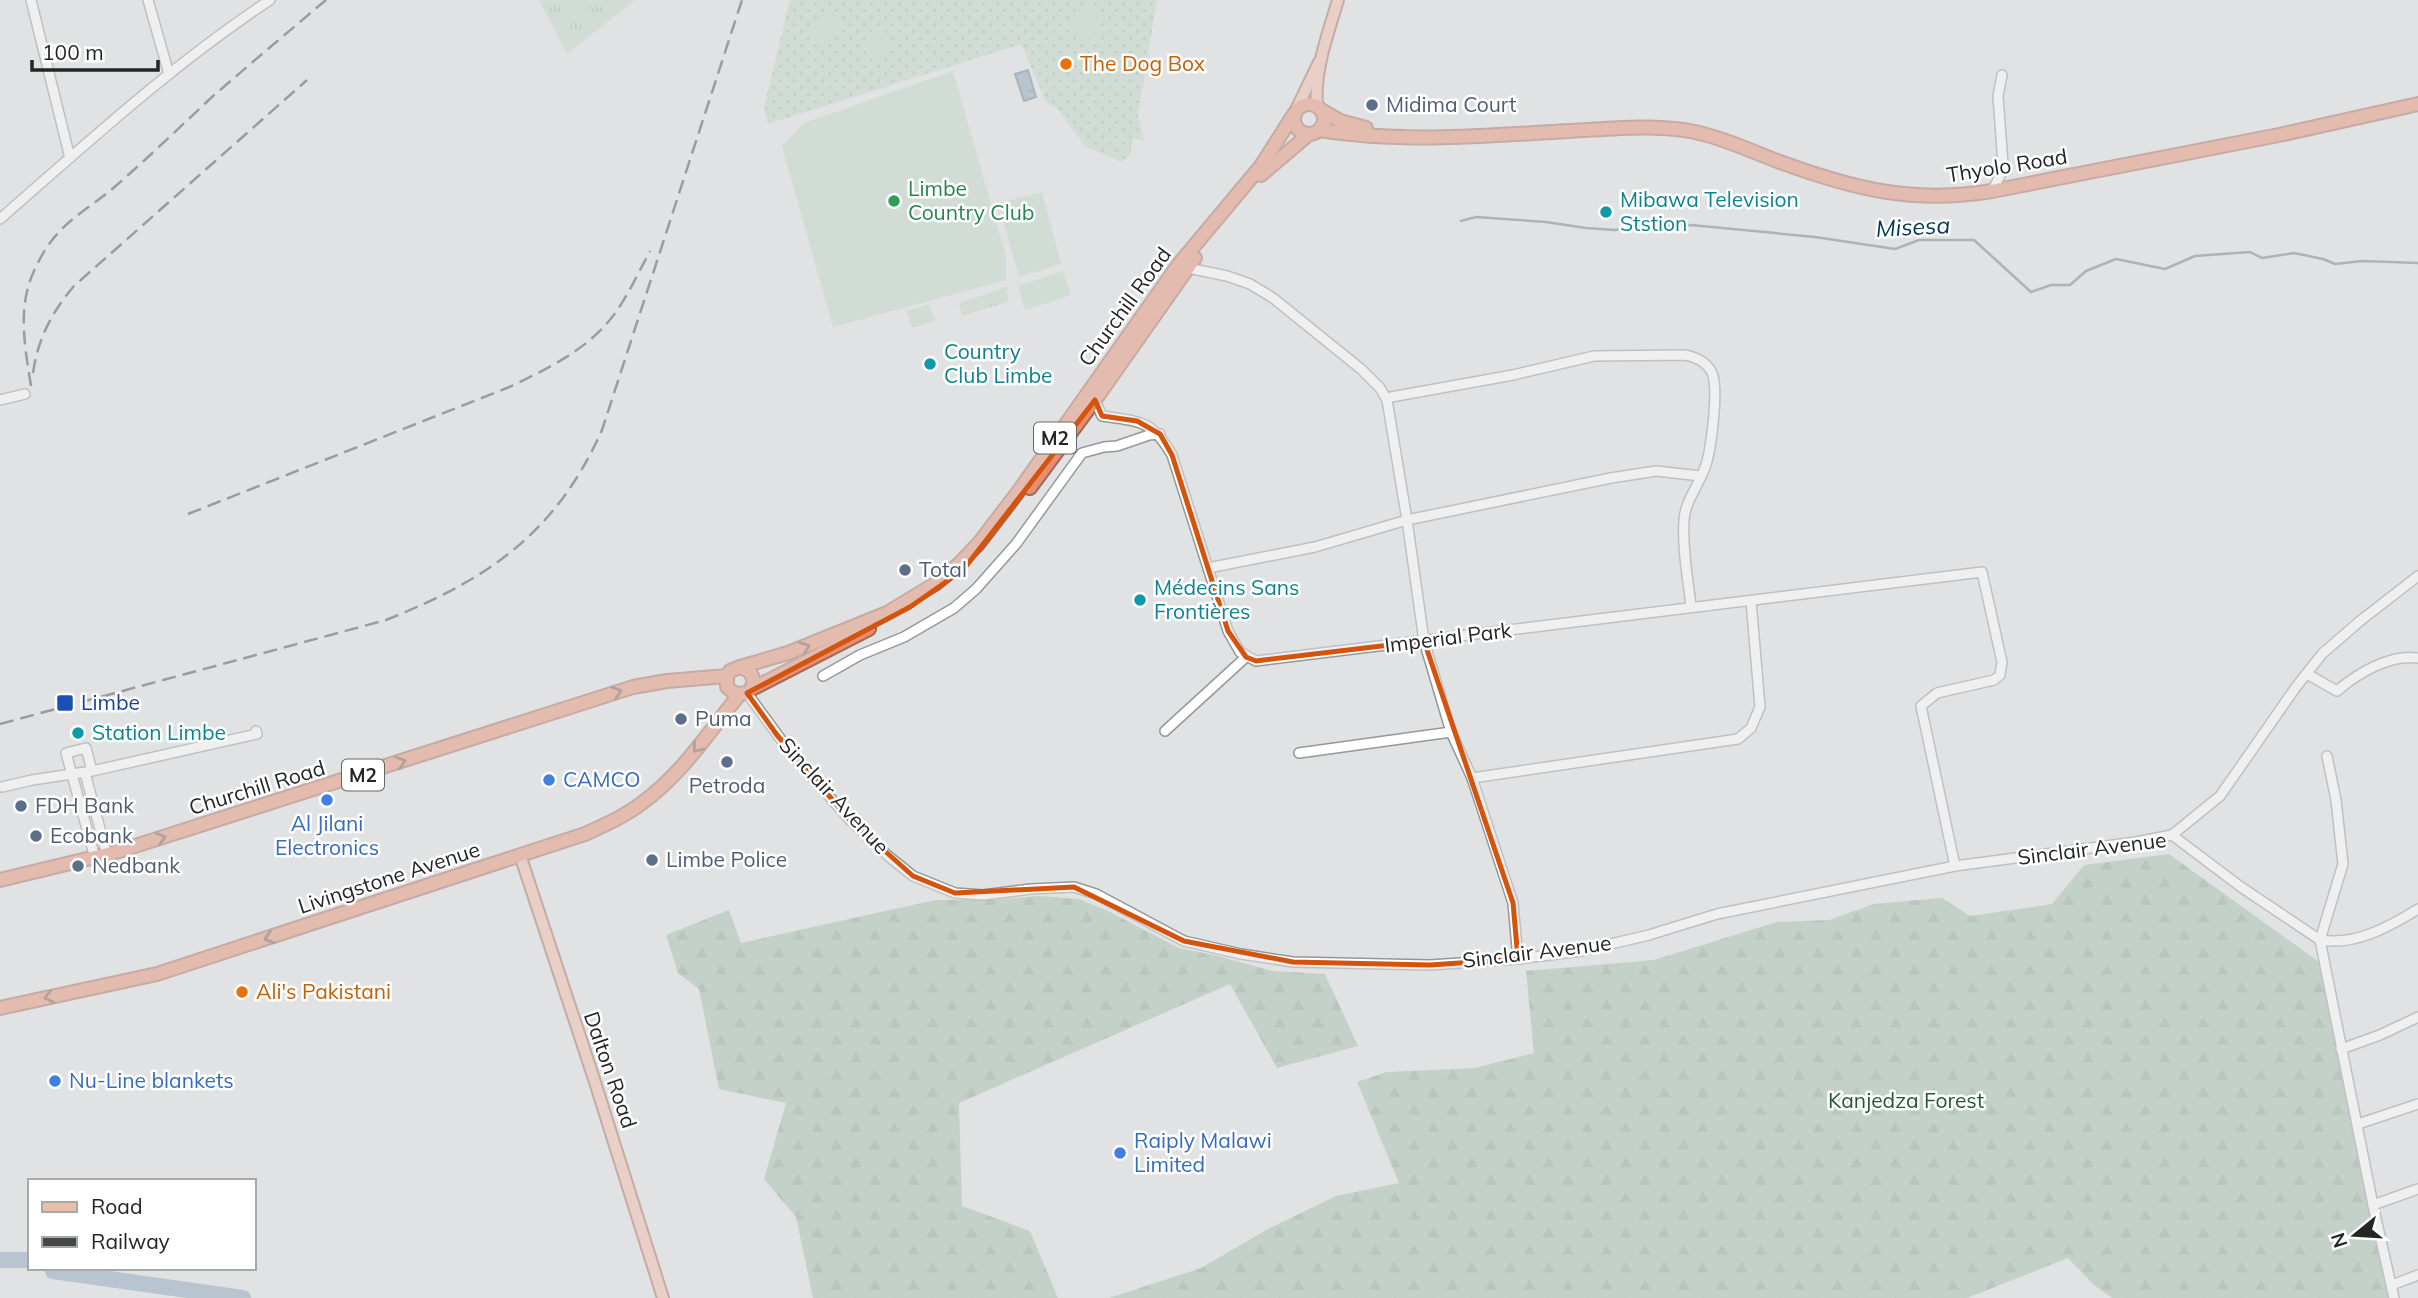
<svg xmlns="http://www.w3.org/2000/svg" width="2418" height="1298" viewBox="0 0 2418 1298" font-family="Mulish,sans-serif">
<style>
.grass{fill:url(#grass-dots)}
.forest{fill:url(#forest-firs)}
.park{fill:url(#park-tufts)}
.garden{fill:#bbd5c1}
.water{fill:url(#water-ripples);stroke:#687c8a;stroke-width:2}
.lines{fill:none;stroke-linecap:round;stroke-linejoin:round}
.stream{stroke:#687c8a;stroke-width:2.5}
.river{stroke:#85a1b6;stroke-width:16}
.minor-casing{stroke:#969797;stroke-width:12}
.major-casing{stroke:#a26955;stroke-width:14}
.highway-casing{stroke:#a26955;stroke-width:16}
.minor{stroke:#fff;stroke-width:9}
.major{stroke:#f0bba9;stroke-width:10}
.highway{stroke:#e68e6f;stroke-width:12}
.rail{stroke:#464747;stroke-width:2.5;stroke-dasharray:14 7;stroke-linecap:butt}
.oneway{stroke:#7b5446}
.marked{fill:none;stroke:#d4540e;stroke-width:5;stroke-linejoin:round}
.food-dot{fill:#e8710a;stroke:#fff;stroke-width:2.5}
.service-dot{fill:#5c6f8a;stroke:#fff;stroke-width:2.5}
.leisure-dot{fill:#2e9e5b;stroke:#fff;stroke-width:2.5}
.culture-dot{fill:#0f9aa8;stroke:#fff;stroke-width:2.5}
.transit-dot{fill:#1a4fb4;stroke:#fff;stroke-width:2.5}
.shop-dot{fill:#3f7fe0;stroke:#fff;stroke-width:2.5}
.labels{text-anchor:middle;stroke-width:5;stroke-linejoin:round;paint-order:stroke}
.shield{fill:#fff;stroke:#666;stroke-width:2}
.shield-label{font-size:19px;font-weight:bold;fill:#242525}
.food-label{font-size:21px;fill:#c56008;stroke:#fff;text-anchor:start}
.service-label{font-size:21px;fill:#4e5e75;stroke:#fff;text-anchor:start}
.street-label{font-size:21px;fill:#242525;stroke:#fff}
.leisure-label{font-size:21px;fill:#27864d;stroke:#fff;text-anchor:start}
.culture-label{font-size:21px;fill:#0d838f;stroke:#fff;text-anchor:start}
.transit-label{font-size:21px;fill:#164399;stroke:#fff;text-anchor:start}
.shop-label{font-size:21px;fill:#366cbe;stroke:#fff;text-anchor:start}
.park-label{font-size:21px;fill:#275637;stroke:#fff}
.water-label{font-size:23px;font-style:italic;fill:#003754;stroke:#fff}
</style>
<defs>
<pattern id="grass-dots" width="8" height="8" patternUnits="userSpaceOnUse" patternTransform="scale(1.75)"><rect width="8" height="8" fill="#bbd5c1"/><path d="M2 2h.1M6 6h.1" fill="none" stroke="#a1b7a6" stroke-width="1.8" stroke-linecap="round"/></pattern>
<pattern id="forest-firs" width="22" height="20" patternUnits="userSpaceOnUse" patternTransform="scale(1.75)"><rect width="22" height="20" fill="#a0bda7"/><path d="M5 1l3.5 6h-7zM16 11l3.5 6h-7z" fill="#8aa290"/></pattern>
<pattern id="park-tufts" width="24" height="20" patternUnits="userSpaceOnUse" patternTransform="scale(1.75)"><rect width="24" height="20" fill="#bbd5c1"/><path d="M3 7l-1-3M5 7V3M7 7l1-3M15 17l-1-3M17 17v-4M19 17l1-3" fill="none" stroke="#a1b7a6"/></pattern>
<pattern id="water-ripples" width="26" height="14" patternUnits="userSpaceOnUse" patternTransform="scale(1.75)"><rect width="26" height="14" fill="#85a1b6"/><path d="M2 4q2-2 4 0t4 0M15 11q2-2 4 0t4 0" fill="none" stroke="#6d8394"/></pattern>
</defs>
<rect width="100%" height="100%" fill="#e1e2e3"/>
<path class="grass" d="M790,0H1157L1138,115L1144,141L1133,138L1130,155L1122,162L1086,147L1056,107L1046,102L1021,44L768,124L764,107Z"/>
<g class="forest">
<path d="M2169,854L2319,962L2392,1298H2112L2094,1285L2068,1258L1967,1298H1109L1201,1268L1268,1229L1336,1196L1399,1183L1357,1082L1387,1072L1475,1068L1534,1053L1526,971L1654,960L1777,922L1829,920L1874,904L1942,898L1970,916L2052,904L2084,865Z"/>
<path d="M1039,896L1079,899L1108,911L1179,948L1214,955L1273,971L1325,974L1358,1046L1277,1068L1230,984L959,1103L962,1206L1030,1231L1058,1298H813L796,1217L764,1179L786,1103L719,1089L699,989L678,973L666,935L729,910L741,943L935,900H990Z"/>
</g>
<g class="park">
<path d="M539,0H635L567,54Z"/>
<path d="M1007,287L1008,302L962,316L959,303Z"/>
</g>
<g class="garden">
<path d="M1086,7L1094,12L1101,31C1091,43 1078,43 1069,31L1074,12Z"/>
<path d="M825,15L835,17L840,22L839,30C831,39 826,43 814,40L810,33Z"/>
<path d="M882,30C888,41 888,47 884,59C869,64 866,53 865,40L872,31Z"/>
<path d="M953,71L1006,256V280L833,327L782,146L804,123Z"/>
<path d="M1042,192L1061,264L1019,277L998,203Z"/>
<path d="M1063,271L1071,295L1025,310L1018,286Z"/>
<path d="M929,304L935,321L912,328L907,311Z"/>
</g>
<path class="water" d="M1028,70L1036,97L1024,101L1015,74Z"/>
<g class="lines">
<path class="stream" d="M1461,221L1476,217L1546,222L1586,228L1615,230L1641,226L1691,225L1815,237L1895,249L1919,240H1974L2031,292L2051,285H2070L2086,271L2116,259L2165,269L2195,256L2250,252L2262,258L2294,253L2323,259L2335,264L2362,261L2418,263"/>
<g class="river">
<path d="M0,1260H30"/>
<path d="M52,1268L53,1271L243,1298"/>
</g>
<defs>
<g id="minor">
<path d="M31,0L70,158"/>
<path d="M148,0L169,74"/>
<path d="M1992,191L2000,176L2003,165L1998,96L2002,75"/>
<path d="M0,219C87,143 173,64 270,0"/>
<path d="M1183,267L1227,276L1250,284L1273,298L1361,369L1380,388L1387,400L1407,520L1424,641L1451,732L1472,778L1513,903L1518,959"/>
<path d="M1093,396L1102,416C1141,422 1151,419 1172,455L1228,631L1240,652L1256,661L1982,572L2002,662L2000,675L1994,680L1937,693L1921,706L1955,866"/>
<path d="M0,400L25,394"/>
<path d="M1387,400L1391,397L1513,375L1594,356L1686,355C1697,358 1707,362 1712,373C1719,389 1711,454 1704,470C1698,486 1685,502 1684,520C1682,549 1688,578 1691,607"/>
<path d="M1208,568L1315,547L1407,520L1611,478L1656,471L1701,476"/>
<path d="M2307,674L2337,691C2358,673 2390,654 2418,658"/>
<path d="M823,676L860,655L904,637L954,608L976,589L1016,544L1082,453L1104,447L1117,446L1149,435L1160,434"/>
<path d="M747,693L790,752L849,819L887,855L913,876L955,893L983,895L1031,889L1074,887L1096,894L1184,941L1241,954L1293,962L1430,965L1518,959L1581,951L1649,935L1717,914L1955,866L2136,842L2172,835L2241,887L2320,940C2355,946 2389,927 2418,909"/>
<path d="M1165,731L1246,657"/>
<path d="M1299,753L1451,732"/>
<path d="M2327,756L2336,800L2343,864L2320,940L2373,1205L2394,1298"/>
<path d="M92,771L86,748L66,753L95,858"/>
<path d="M85,773L107,855"/>
<path d="M1472,778L1738,739L1751,728L1760,707L1751,601"/>
<path d="M2,787L32,780L92,771L257,734L256,731"/>
<path d="M2172,835L2220,796L2296,687L2322,654L2360,621L2418,576"/>
<path d="M2341,1049L2380,1035L2418,1017"/>
<path d="M2358,1124L2418,1104"/>
<path d="M2373,1205L2418,1189"/>
<path d="M2392,1285L2418,1275"/>
</g>
<g id="major">
<path d="M1317,106C1314,70 1328,34 1338,0"/>
<path d="M1296,110L1319,62"/>
<path d="M520,855L594,1079L663,1298"/>
</g>
<g id="highway">
<circle cx="1309" cy="119" r="15"/>
<path d="M1321,110L1340,121L1366,128"/>
<path d="M1320,130C1401,143 1486,136 1568,131C1608,129 1651,124 1690,131C1721,137 1751,151 1780,162C1854,189 1913,204 1992,191L2279,135L2418,104"/>
<path d="M1261,175L1308,135"/>
<path d="M1030,488L1095,400L1195,258"/>
<path d="M740,667L788,653L887,613L935,584L958,565L979,543L1018,492L1179,264L1261,166L1294,114"/>
<path d="M752,689L869,629"/>
<path d="M0,880L116,852L633,687L667,681L727,676L730,671L740,667L749,671C755,679 755,686 747,693L735,694L727,687V676"/>
<path d="M0,1008L157,974L585,834C605,825 625,816 642,803C681,775 709,732 739,695"/>
</g>
</defs>
<use href="#minor" class="minor-casing"/>
<use href="#major" class="major-casing"/>
<use href="#highway" class="highway-casing"/>
<use href="#minor" class="minor"/>
<use href="#major" class="major"/>
<use href="#highway" class="highway"/>
<g class="rail">
<path d="M33,373C38,338 52,312 74,286L307,80"/>
<path d="M31,386C25,348 17,307 34,271C56,222 81,216 118,184C150,156 181,126 212,97C250,64 288,32 326,0"/>
<path d="M188,514L507,388C548,369 593,347 618,309C630,291 640,270 650,251"/>
<path d="M0,724L386,620C489,579 556,533 602,430L742,0"/>
</g>
</g>
<defs><path id="oneway-chevron" d="M-2-3.5L2.5 0L-2 3.5" fill="none" stroke-width="1.6" stroke-linecap="round" stroke-linejoin="round" transform="scale(1.75)"/></defs>
<g class="oneway">
<use href="#oneway-chevron" transform="translate(805 647) rotate(-21)"/>
<use href="#oneway-chevron" transform="translate(617 692) rotate(-18)"/>
<use href="#oneway-chevron" transform="translate(697 748) rotate(129)"/>
<use href="#oneway-chevron" transform="translate(401 762) rotate(-18)"/>
<use href="#oneway-chevron" transform="translate(161 838) rotate(-17)"/>
<use href="#oneway-chevron" transform="translate(269 938) rotate(162)"/>
<use href="#oneway-chevron" transform="translate(49 997) rotate(168)"/>
</g>
<path d="M0 0H2418V1298H0ZM1095,400L1102,416L1137,421L1160,434L1172,455L1228,631L1246,657L1256,661L1424,641L1513,903L1518,959L1430,965L1293,962L1184,941L1074,887L955,893L913,876L849,819L777,735L747,693L910,607L963,570Z" fill="#e1e2e3" fill-opacity=".55" fill-rule="evenodd"/>
<path class="marked" d="M1095,400L1102,416L1137,421L1160,434L1172,455L1228,631L1246,657L1256,661L1424,641L1513,903L1518,959L1430,965L1293,962L1184,941L1074,887L955,893L913,876L849,819L777,735L747,693L910,607L963,570Z"/>
<g class="food-dot">
<circle cx="1066" cy="64" r="7"/>
<circle cx="242" cy="992" r="7"/>
</g>
<g class="service-dot">
<circle cx="1372" cy="105" r="7"/>
<circle cx="905" cy="570" r="7"/>
<circle cx="681" cy="719" r="7"/>
<circle cx="727" cy="762" r="7"/>
<circle cx="21" cy="806" r="7"/>
<circle cx="36" cy="836" r="7"/>
<circle cx="652" cy="860" r="7"/>
<circle cx="78" cy="866" r="7"/>
</g>
<circle class="leisure-dot" cx="894" cy="201" r="7"/>
<g class="culture-dot">
<circle cx="1606" cy="212" r="7"/>
<circle cx="930" cy="364" r="7"/>
<circle cx="1140" cy="600" r="7"/>
<circle cx="78" cy="733" r="7"/>
</g>
<rect class="transit-dot" x="56" y="694" width="18" height="18" rx="3.5"/>
<g class="shop-dot">
<circle cx="549" cy="780" r="7"/>
<circle cx="327" cy="800" r="7"/>
<circle cx="55" cy="1081" r="7"/>
<circle cx="1120" cy="1153" r="7"/>
</g>
<g class="labels">
<g class="shield">
<rect x="1034" y="422.5" width="42" height="31" rx="5"/>
<rect x="342" y="759.5" width="42" height="31" rx="5"/>
</g>
<g class="shield-label">
<text x="1055" y="445">M2</text>
<text x="363" y="782">M2</text>
</g>
<g class="food-label">
<text x="1080" y="71">The Dog Box</text>
<text x="256" y="999">Ali's Pakistani</text>
</g>
<g class="service-label">
<text x="1386" y="112">Midima Court</text>
<text x="919" y="577">Total</text>
<text x="695" y="726">Puma</text>
<text x="727" y="793" text-anchor="middle">Petroda</text>
<text x="35" y="813">FDH Bank</text>
<text x="50" y="843">Ecobank</text>
<text x="666" y="867">Limbe Police</text>
<text x="92" y="873">Nedbank</text>
</g>
<g class="street-label">
<text transform="translate(2007 166) rotate(-9)" y="7">Thyolo Road</text>
<text transform="translate(1125 307) rotate(-54)" y="7">Churchill Road</text>
<text transform="translate(1448 638) rotate(-7)" y="7">Imperial Park</text>
<text transform="translate(257 788) rotate(-17)" y="7">Churchill Road</text>
<text transform="translate(834 796) rotate(47)" y="7">Sinclair Avenue</text>
<text transform="translate(2092 849) rotate(-7)" y="7">Sinclair Avenue</text>
<text transform="translate(389 878) rotate(-18)" y="7">Livingstone Avenue</text>
<text transform="translate(1537 952) rotate(-7)" y="7">Sinclair Avenue</text>
<text transform="translate(610 1070) rotate(71)" y="7">Dalton Road</text>
</g>
<g class="leisure-label">
<text x="908" y="196">Limbe<tspan x="908" dy="24">Country Club</tspan></text>
</g>
<g class="culture-label">
<text x="1620" y="207">Mibawa Television<tspan x="1620" dy="24">Ststion</tspan></text>
<text x="944" y="359">Country<tspan x="944" dy="24">Club Limbe</tspan></text>
<text x="1154" y="595">Médecins Sans<tspan x="1154" dy="24">Frontières</tspan></text>
<text x="92" y="740">Station Limbe</text>
</g>
<g class="transit-label">
<text x="81" y="710">Limbe</text>
</g>
<g class="shop-label">
<text x="563" y="787">CAMCO</text>
<text x="327" y="831" text-anchor="middle">Al Jilani<tspan x="327" dy="24">Electronics</tspan></text>
<text x="69" y="1088">Nu-Line blankets</text>
<text x="1134" y="1148">Raiply Malawi<tspan x="1134" dy="24">Limited</tspan></text>
</g>
<g class="park-label">
<text x="1906" y="1108">Kanjedza Forest</text>
</g>
<g class="water-label">
<text transform="translate(1913 227) rotate(-3)" y="8">Misesa</text>
</g>
</g>
<rect x="28" y="1179" width="228" height="91" fill="#ffffff" stroke="#a7a8a8" stroke-width="2"/>
<rect x="42" y="1202" width="35" height="10" fill="#f0bba9" stroke="#a7a8a8" stroke-width="2"/>
<text x="91" y="1214" font-size="21" fill="#242525">Road</text>
<rect x="42" y="1237" width="35" height="10" fill="#464747" stroke="#a7a8a8" stroke-width="2"/>
<text x="91" y="1249" font-size="21" fill="#242525">Railway</text>
<g transform="translate(2355 1235) rotate(252)" stroke="#ffffff" stroke-width="5" paint-order="stroke">
<path d="M0-5L12 26L0 18L-12 26Z" fill="#242525"/>
<text y="-10" font-size="19" font-weight="bold" text-anchor="middle" fill="#242525">N</text>
</g>
<path d="M32 60v10h126v-10" fill="none" stroke="#242525" stroke-width="3.5"/>
<text x="42" y="60" font-size="21" fill="#242525" stroke="#ffffff" stroke-width="5" paint-order="stroke">100 m</text>
</svg>
